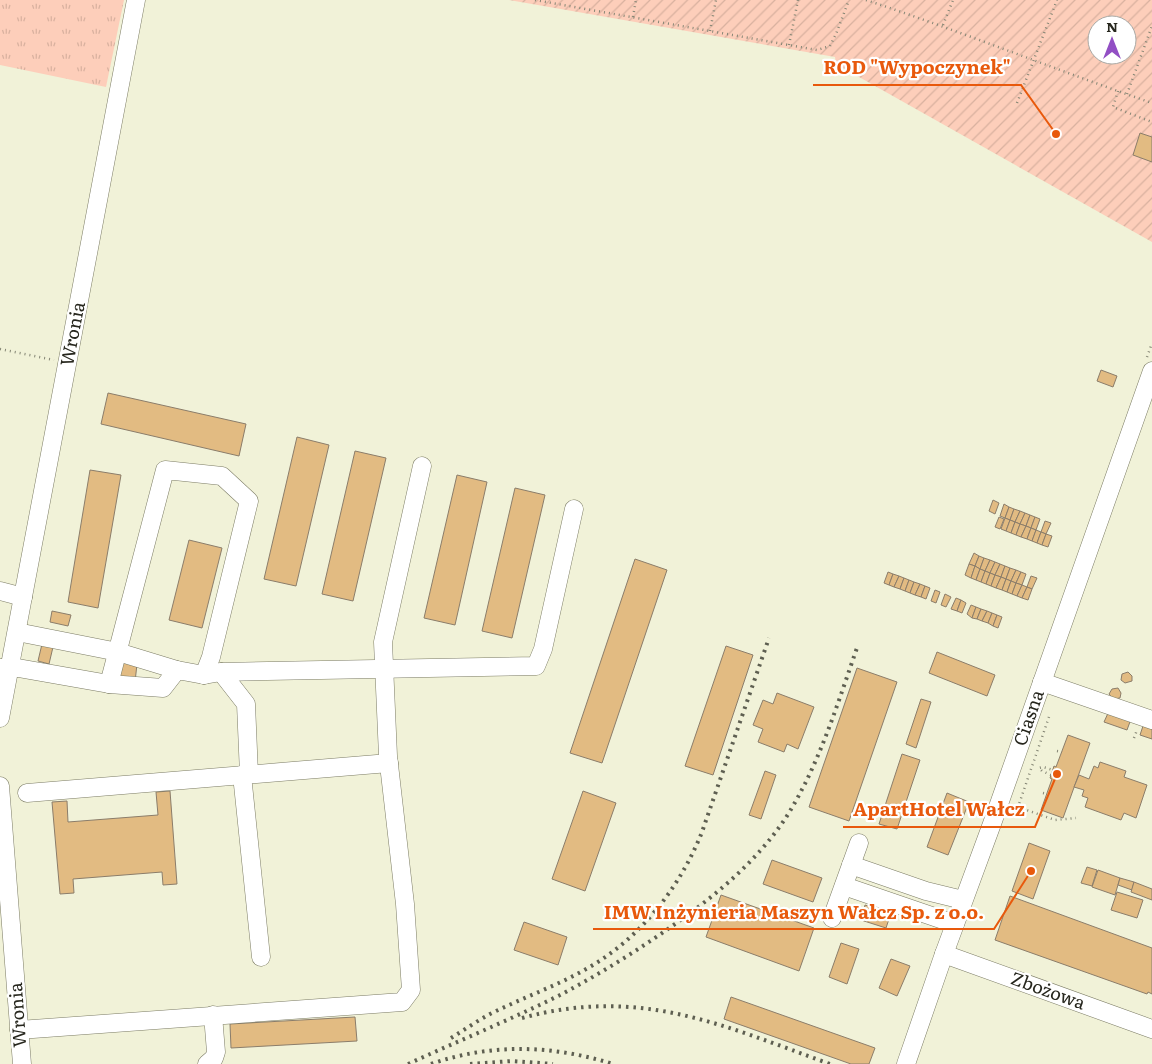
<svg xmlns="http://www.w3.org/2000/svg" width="1152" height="1064" viewBox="0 0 1152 1064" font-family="Literata,serif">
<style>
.grass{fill:url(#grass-tufts)}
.garden{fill:url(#garden-furrows);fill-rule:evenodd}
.building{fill:#e2bb82;stroke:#8b7d6a}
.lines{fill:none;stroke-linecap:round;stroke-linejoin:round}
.minor-casing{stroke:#7c7c65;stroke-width:19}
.path{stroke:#848574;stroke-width:2.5;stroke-dasharray:1 4;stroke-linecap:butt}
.minor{stroke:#fff;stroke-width:18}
.rail{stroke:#5e5f51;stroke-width:4;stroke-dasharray:2.5 5;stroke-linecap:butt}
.labels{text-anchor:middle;stroke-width:4.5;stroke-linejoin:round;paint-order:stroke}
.street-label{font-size:18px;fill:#27271e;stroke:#fff}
.leader{fill:none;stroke:#e8590c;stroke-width:2}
.callout-dot{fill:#e8590c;stroke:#fff;stroke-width:2}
.callout-label{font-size:19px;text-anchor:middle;font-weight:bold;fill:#e8590c;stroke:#fff;stroke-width:4.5;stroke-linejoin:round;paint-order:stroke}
</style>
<defs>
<pattern id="grass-tufts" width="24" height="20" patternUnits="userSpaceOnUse" patternTransform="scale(1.25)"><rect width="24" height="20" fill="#fdceba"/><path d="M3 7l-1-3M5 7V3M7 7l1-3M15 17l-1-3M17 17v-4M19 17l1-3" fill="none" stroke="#d9b19f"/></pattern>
<pattern id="garden-furrows" width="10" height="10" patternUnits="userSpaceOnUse" patternTransform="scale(1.25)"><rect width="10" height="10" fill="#fdceba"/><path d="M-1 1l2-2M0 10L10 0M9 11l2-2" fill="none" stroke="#d9b19f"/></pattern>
</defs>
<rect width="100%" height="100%" fill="#f1f2d8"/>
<path class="grass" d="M0,0H124L106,87L0,65Z"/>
<path class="garden" d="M509,0H1152V242L836,64L835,57ZM1097,25H1127V55H1097Z"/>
<g class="building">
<path d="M1140,133L1152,137V162L1133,155Z"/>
<path d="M1101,370L1117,376L1113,387L1097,381Z"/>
<path d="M108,393L246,424L239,456L101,424Z"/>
<path d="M297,437L329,445L296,586L264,579Z"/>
<path d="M355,451L386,458L353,601L322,594Z"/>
<path d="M90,470L121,475L98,608L68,602Z"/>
<path d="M457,475L487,482L455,625L424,618Z"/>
<path d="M515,488L545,495L512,638L482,631Z"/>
<path d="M993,500L999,503L995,514L989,511Z"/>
<path d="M1004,504L1009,507L1005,518L1000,516Z"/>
<path d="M1009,507L1014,509L1010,520L1005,518Z"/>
<path d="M1014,509L1020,511L1015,522L1010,520Z"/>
<path d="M1020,511L1025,513L1020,524L1015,522Z"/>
<path d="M1025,513L1030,515L1026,526L1020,524Z"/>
<path d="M1030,515L1035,517L1031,528L1026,526Z"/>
<path d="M999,517L1004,519L1000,529L995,527Z"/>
<path d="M1035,517L1040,519L1036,530L1031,528Z"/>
<path d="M1005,518L1010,520L1006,531L1001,529Z"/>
<path d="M1010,520L1015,522L1011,533L1006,531Z"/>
<path d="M1045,521L1051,523L1046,534L1041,532Z"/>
<path d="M1015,522L1020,524L1016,535L1011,533Z"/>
<path d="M1020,524L1026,526L1021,537L1016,535Z"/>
<path d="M1026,526L1031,528L1027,539L1021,537Z"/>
<path d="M1031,528L1036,530L1032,541L1027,539Z"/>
<path d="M1036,530L1041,532L1037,543L1032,541Z"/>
<path d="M1041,532L1046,534L1042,545L1037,543Z"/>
<path d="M1046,534L1052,536L1048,547L1042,545Z"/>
<path d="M189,540L222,548L202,628L169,620Z"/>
<path d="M974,553L979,556L975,566L969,564Z"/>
<path d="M979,556L984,558L980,569L975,566Z"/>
<path d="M984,558L990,560L985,571L980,569Z"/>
<path d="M635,559L667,570L602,763L570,753Z"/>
<path d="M990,560L995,562L990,573L985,571Z"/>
<path d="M995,562L1000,564L995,575L990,573Z"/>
<path d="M969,564L975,566L971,578L965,575Z"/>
<path d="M1000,564L1005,566L1001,577L995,575Z"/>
<path d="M975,566L980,569L976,580L971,578Z"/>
<path d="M1005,566L1010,568L1006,579L1001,577Z"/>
<path d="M1010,568L1016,570L1011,581L1006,579Z"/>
<path d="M980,569L985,571L981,582L976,580Z"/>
<path d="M1016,570L1021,572L1016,583L1011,581Z"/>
<path d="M985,571L990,573L986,584L981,582Z"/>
<path d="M888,572L893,574L889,585L884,583Z"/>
<path d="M1021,572L1026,574L1022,585L1016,583Z"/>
<path d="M990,573L995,575L991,586L986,584Z"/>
<path d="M893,574L899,576L894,587L889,585Z"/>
<path d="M995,575L1001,577L996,588L991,586Z"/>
<path d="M899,576L904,578L900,589L894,587Z"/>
<path d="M1031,576L1037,578L1032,589L1027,587Z"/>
<path d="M1001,577L1006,579L1002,590L996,588Z"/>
<path d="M904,578L909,580L905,591L900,589Z"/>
<path d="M1006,579L1011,581L1007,592L1002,590Z"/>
<path d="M909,580L914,582L910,593L905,591Z"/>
<path d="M1011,581L1016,583L1012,594L1007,592Z"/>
<path d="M914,582L920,584L915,595L910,593Z"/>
<path d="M1016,583L1022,585L1017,596L1012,594Z"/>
<path d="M920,584L925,586L921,597L915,595Z"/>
<path d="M1022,585L1027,587L1022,598L1017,596Z"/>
<path d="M925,586L930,588L926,599L921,597Z"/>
<path d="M1027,587L1032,589L1028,600L1022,598Z"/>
<path d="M935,590L940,592L936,603L931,601Z"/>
<path d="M945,594L951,597L946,607L941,605Z"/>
<path d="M956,598L961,600L957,611L951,609Z"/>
<path d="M961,600L966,603L962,613L957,611Z"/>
<path d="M971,605L976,607L972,618L967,614Z"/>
<path d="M976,607L981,609L977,619L972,618Z"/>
<path d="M981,609L987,611L982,621L977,619Z"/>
<path d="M52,611L71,615L68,626L50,622Z"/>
<path d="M987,611L992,613L988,623L982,621Z"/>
<path d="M992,613L997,615L993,626L988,623Z"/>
<path d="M997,615L1002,617L998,628L993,626Z"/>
<path d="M42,644L53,647L49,664L38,661Z"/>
<path d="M726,646L753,655L713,775L685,766Z"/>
<path d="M937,652L995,675L987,696L929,673Z"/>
<path d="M120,662L137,664L135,682L118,680Z"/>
<path d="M857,668L897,682L849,821L809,807Z"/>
<path d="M1128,672L1132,676V681L1125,683L1121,680L1122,674Z"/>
<path d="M1118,688L1121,693L1120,698L1113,699L1109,694L1112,689Z"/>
<path d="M777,693L814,707L798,749L787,744L784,752L758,742L763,729L753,725L763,700L773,704Z"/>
<path d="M921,699L931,702L916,748L906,744Z"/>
<path d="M1109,711L1131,719L1127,730L1104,722Z"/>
<path d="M1144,723L1152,726V739L1140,735Z"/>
<path d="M1068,735L1090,743L1063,818L1041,810L1052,779L1050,778L1054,766L1056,767Z"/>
<path d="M902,754L920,760L897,829L879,824Z"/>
<path d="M1100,762L1126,771L1124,777L1147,785L1136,818L1124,813L1121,820L1085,807L1088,798L1082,796L1084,790L1074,787L1079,775L1089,779L1094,766L1098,768Z"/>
<path d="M765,771L776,775L761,819L749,815Z"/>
<path d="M170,791L177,884L163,885L162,872L73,879L74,893L60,894L52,802L67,801L68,822L158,815L156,792Z"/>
<path d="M583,791L616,803L585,891L552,879Z"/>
<path d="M947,793L969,802L948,855L927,847Z"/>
<path d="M1029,843L1050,851L1033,899L1012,891Z"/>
<path d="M772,860L822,878L813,902L763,884Z"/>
<path d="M1087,867L1097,870L1092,886L1081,883Z"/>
<path d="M1098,870L1120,878L1115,895L1092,887Z"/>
<path d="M1120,878L1134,882L1132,890L1118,885Z"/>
<path d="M1134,882L1152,889V900L1131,892Z"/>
<path d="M1117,892L1143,900L1137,918L1111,910Z"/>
<path d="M721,895L814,928L799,971L706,937Z"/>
<path d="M1010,896L1152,948V994L1148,992L1147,994L995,940Z"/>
<path d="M865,905L891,913L886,928L861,920Z"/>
<path d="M524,922L567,937L558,965L514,950Z"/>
<path d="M841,943L859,949L847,984L829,977Z"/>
<path d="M891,959L910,966L897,996L879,988Z"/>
<path d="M731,997L875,1048L869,1064H851L724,1019Z"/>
<path d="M355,1017L357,1041L231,1048L230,1024Z"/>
</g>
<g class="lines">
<defs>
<g id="minor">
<path d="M0,591L23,597"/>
<path d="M17,632L118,652L177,670"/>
<path d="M0,668H18L109,684L163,688L177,670L204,675L221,672L536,666L543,649L574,509"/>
<path d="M221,672L246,704L249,774"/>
<path d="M1042,682L1152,720"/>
<path d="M109,684L165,470L222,476L249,501L211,657L204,675"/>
<path d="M0,718L136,0"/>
<path d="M242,775L261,957"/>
<path d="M0,786L22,1064"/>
<path d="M27,793L389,763"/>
<path d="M851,865L926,891L963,900"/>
<path d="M844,886L955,924"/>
<path d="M832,918L859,843"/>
<path d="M944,954L1152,1029"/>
<path d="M19,1030L402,1002L411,990L405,904L388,756L383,642L422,466"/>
<path d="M207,1064L214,1058L216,1052L213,1015"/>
<path d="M906,1064L944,954L993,821L1152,371"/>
</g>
</defs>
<use href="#minor" class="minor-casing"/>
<g class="path">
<path d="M535,0L817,50L830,46L836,34L849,0"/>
<path d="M866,0C963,32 1056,70 1152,103"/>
<path d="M633,17L636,0"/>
<path d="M943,25L953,0"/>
<path d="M710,31L716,0"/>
<path d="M789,45L798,0"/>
<path d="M1118,91L1113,107L1152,122"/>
<path d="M1127,94L1152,26"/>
<path d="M1017,103L1057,0"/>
<path d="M0,349L54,360"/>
<path d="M1147,357L1152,343"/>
<path d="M1049,717L1018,807L1055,820L1076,818"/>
<path d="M1134,738L1137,730"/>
<path d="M1057,751L1062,752"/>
<path d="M1051,775L1042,771L1039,768L1043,767L1053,770"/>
<path d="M1043,793L1047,794"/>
</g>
<use href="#minor" class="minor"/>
<g class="rail">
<path d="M522,1018C640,986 722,1025 830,1064"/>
<path d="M451,1038C464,1030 477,1021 490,1014C524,997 560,985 593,965C643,935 681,885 702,832L769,638"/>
<path d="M408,1064C458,1041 510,1020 560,995C602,973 643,947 682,919C721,891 758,859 785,819C819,766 837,705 858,645"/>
<path d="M431,1064C491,1043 553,1045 613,1064"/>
<path d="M470,1064L512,1061L553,1064"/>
</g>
</g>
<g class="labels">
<g class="street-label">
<text transform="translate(73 334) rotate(-79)" y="6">Wronia</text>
<text transform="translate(1029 718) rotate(-71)" y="6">Ciasna</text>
<text transform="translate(1048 991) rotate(20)" y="6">Zbożowa</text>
<text transform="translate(18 1015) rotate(-94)" y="6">Wronia</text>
</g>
</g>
<path class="leader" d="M1056 134L1021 85H813M1057 774L1035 827H843M1031 871L994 929H593"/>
<g class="callout-dot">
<circle cx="1056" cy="134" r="5"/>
<circle cx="1057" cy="774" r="5"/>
<circle cx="1031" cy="871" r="5"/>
</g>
<g class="callout-label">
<text x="917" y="74">ROD "Wypoczynek"</text>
<text x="939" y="816">ApartHotel Wałcz</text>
<text x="794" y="919">IMW Inżynieria Maszyn Wałcz Sp. z o.o.</text>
</g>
<g transform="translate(1112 40)"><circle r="24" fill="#ffffff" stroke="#a9a9a5"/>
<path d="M0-4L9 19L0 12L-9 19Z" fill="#924fc4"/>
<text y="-8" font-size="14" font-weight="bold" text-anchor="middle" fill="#27271e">N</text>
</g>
</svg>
